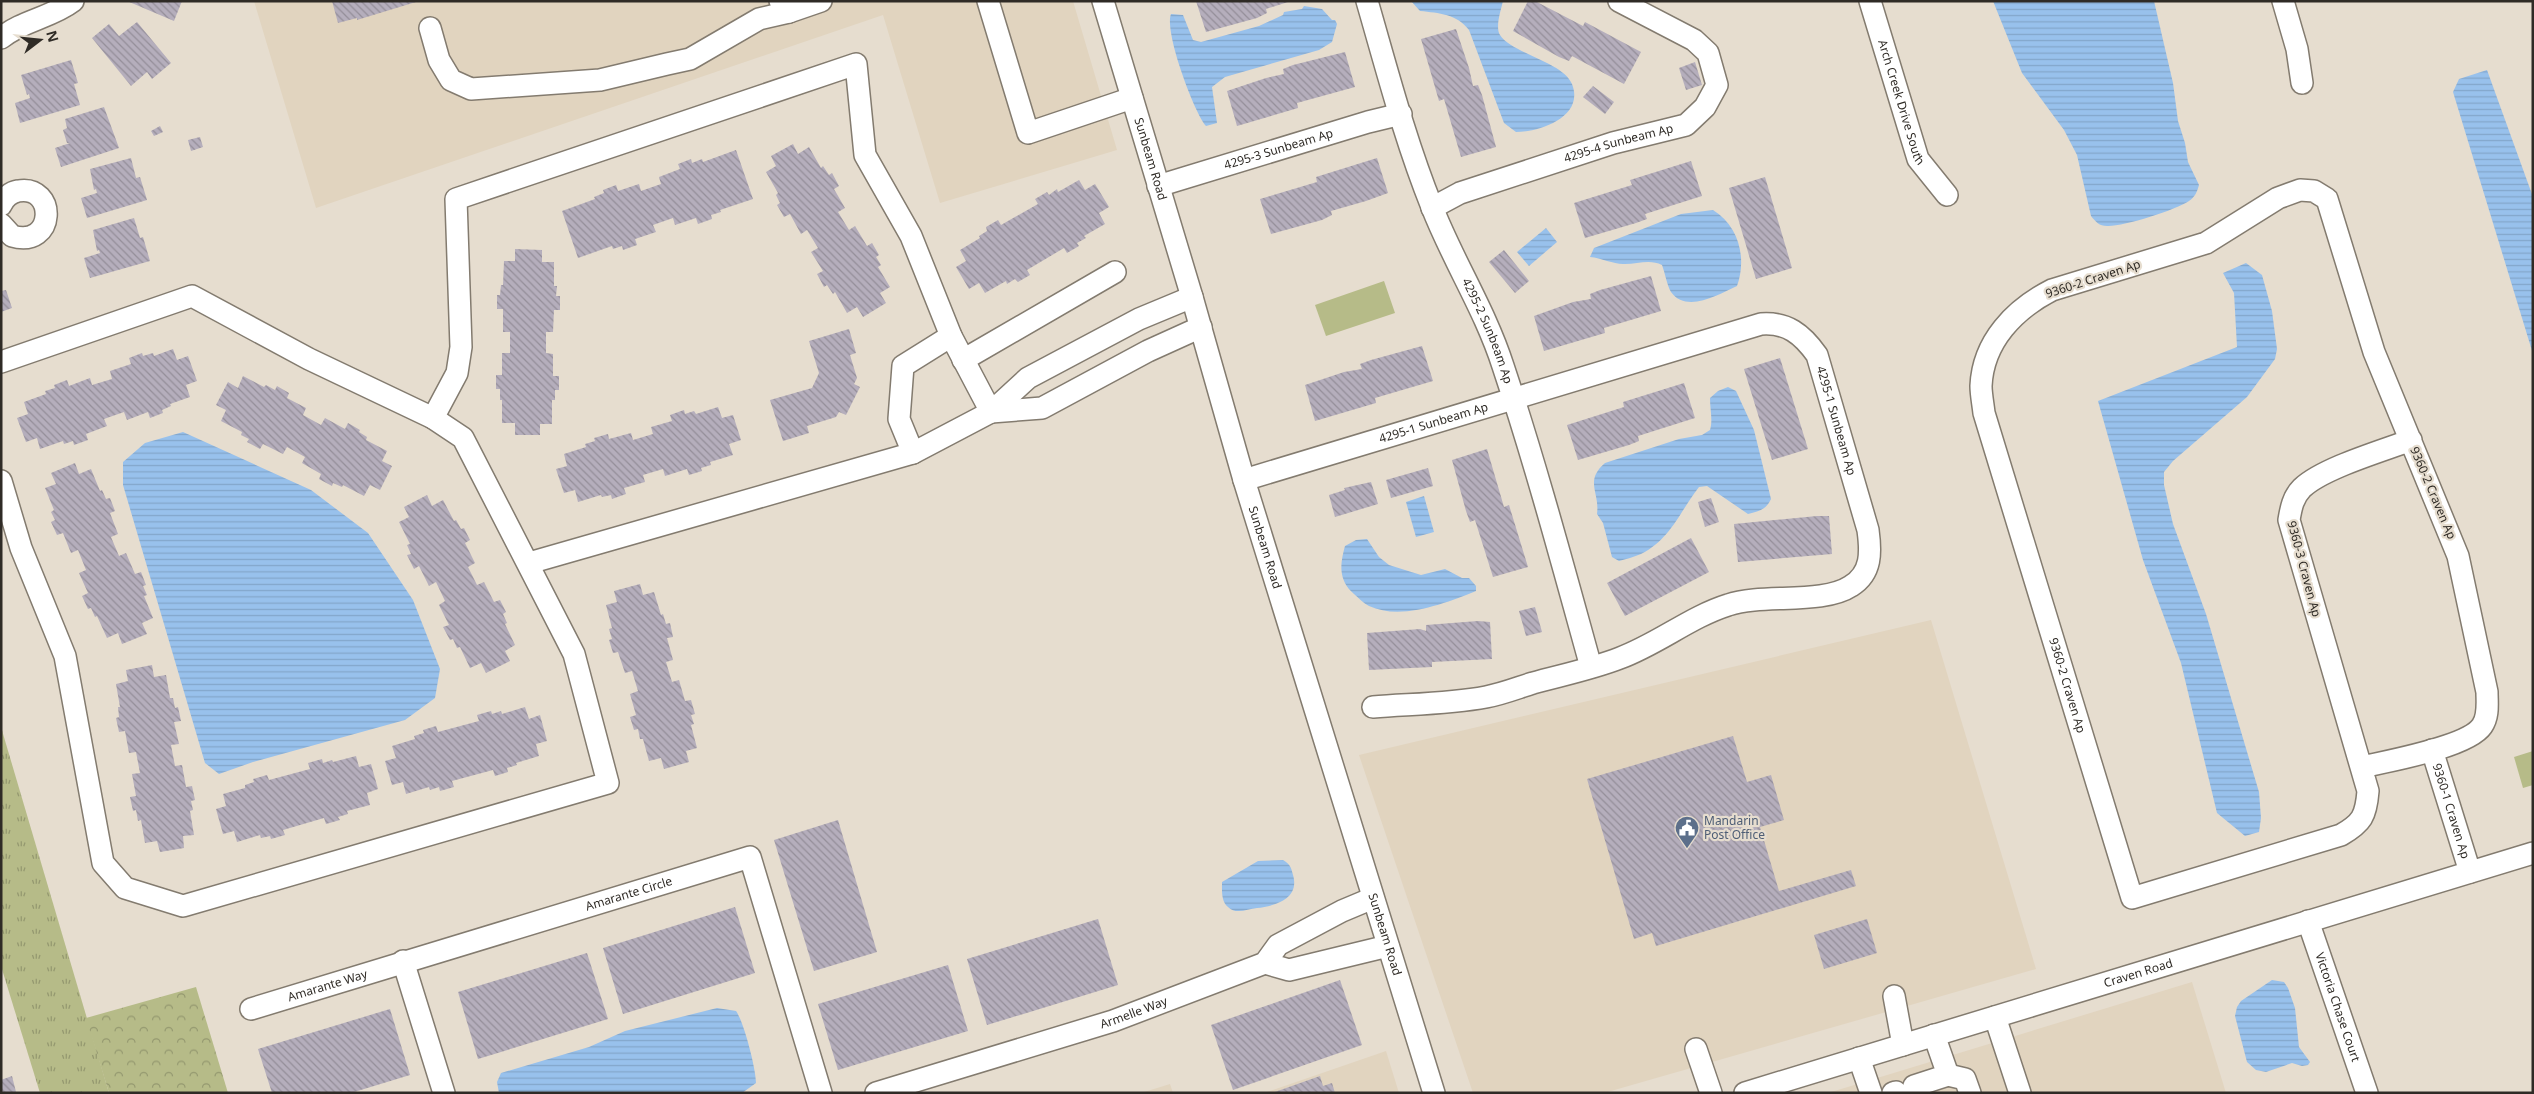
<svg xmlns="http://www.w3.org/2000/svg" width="2534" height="1094" viewBox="0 0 2534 1094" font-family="'Noto Sans',sans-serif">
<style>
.built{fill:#e1d4bf}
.grass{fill:url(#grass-tufts)}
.forest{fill:url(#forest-crowns)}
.pitch{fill:#b6bb88}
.water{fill:url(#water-rules)}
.building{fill:url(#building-back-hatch)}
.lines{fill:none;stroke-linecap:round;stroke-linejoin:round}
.minor-casing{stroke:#837b6f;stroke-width:24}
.minor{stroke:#fff;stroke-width:21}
.labels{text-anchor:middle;stroke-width:4.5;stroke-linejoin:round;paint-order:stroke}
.street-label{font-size:12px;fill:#2f2b26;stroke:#e6ddcf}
.service-label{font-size:12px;fill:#4e5e75;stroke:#e6ddcf;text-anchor:start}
</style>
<defs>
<pattern id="grass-tufts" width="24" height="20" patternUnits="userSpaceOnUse" patternTransform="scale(1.25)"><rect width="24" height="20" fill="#b6bb88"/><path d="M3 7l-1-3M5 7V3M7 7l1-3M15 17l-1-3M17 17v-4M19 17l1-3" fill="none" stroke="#94986f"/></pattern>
<pattern id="forest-crowns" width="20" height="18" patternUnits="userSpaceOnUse" patternTransform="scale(1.25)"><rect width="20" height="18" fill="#b6bb88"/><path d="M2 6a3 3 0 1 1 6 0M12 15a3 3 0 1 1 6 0" fill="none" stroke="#94986f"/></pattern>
<pattern id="water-rules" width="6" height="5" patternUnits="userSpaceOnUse" patternTransform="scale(1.25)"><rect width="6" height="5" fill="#98c1ec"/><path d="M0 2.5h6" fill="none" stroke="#83a6ca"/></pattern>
<pattern id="building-back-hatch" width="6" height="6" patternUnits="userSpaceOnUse" patternTransform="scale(1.25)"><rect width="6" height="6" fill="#b5aebc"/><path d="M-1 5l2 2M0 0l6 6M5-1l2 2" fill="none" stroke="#948e99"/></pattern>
</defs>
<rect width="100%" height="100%" fill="#e6ddcf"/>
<g class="built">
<path d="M254,1H1073L1117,150L940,203L883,15L316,208Z"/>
<path d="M1931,620L2036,969L1604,1093H1473L1359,755Z"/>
<path d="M2192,982L2226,1093H1828Z"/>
<path d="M1386,1051L1399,1093H1264Z"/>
<path d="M1170,1084L1173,1093H1141Z"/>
</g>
<path class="grass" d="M1,727L109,1093H40L1,966Z"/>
<path class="forest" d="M196,987L228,1093H109L86,1018Z"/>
<g class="pitch">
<path d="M1384,281L1395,313L1326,336L1315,305Z"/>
<path d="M2533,751V785L2523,788L2514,757Z"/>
</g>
<g class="water">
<path d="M1411,1H1503C1501,10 1495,27 1500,35C1511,53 1563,62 1572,84C1585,117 1539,132 1516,132L1504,123L1469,30C1457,14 1439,13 1420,11Z"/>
<path d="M1993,1H2154L2173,83L2178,121L2185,143L2188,162L2199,185C2197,192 2195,197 2189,201C2176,210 2122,227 2107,226C2099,226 2096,222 2091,216L2077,155L2064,130L2022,73Z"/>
<path d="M1304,6L1322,9L1332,20H1335L1337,24L1332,42L1319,50L1225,77L1212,87L1217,123L1206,126C1193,110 1164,31 1171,14L1183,15L1193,40L1201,42L1259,26L1283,15L1284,12L1302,9Z"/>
<path d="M2487,70L2533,197V354L2453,92L2459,79Z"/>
<path d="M1713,210C1739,226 1747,258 1737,286C1719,294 1687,314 1671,292C1667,285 1665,273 1662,265C1650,259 1638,264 1625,264C1615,265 1602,258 1590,257L1594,248L1681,214Z"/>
<path d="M1546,228L1557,242L1529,266L1517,252Z"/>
<path d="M2246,263L2262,275L2272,311L2277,349L2275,359L2247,397L2173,461L2164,472V485L2173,524L2206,614L2259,792L2261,818L2259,832L2245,836L2217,813L2181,663L2143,560L2098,401L2237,347L2234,293L2223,273Z"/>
<path d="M1728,387L1736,391L1754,430L1771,499C1766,510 1759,511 1748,514L1707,486L1699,487C1680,511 1671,539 1641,554C1634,557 1626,559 1619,561L1612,557L1603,523L1597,514C1600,492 1584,481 1605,463L1679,439L1702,435L1710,430C1713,420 1710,410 1710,398L1718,391Z"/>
<path d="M183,432L311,490L368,533L413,600L440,669L435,698L405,720L253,762L219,774L205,763L123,485V462L145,443Z"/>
<path d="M1424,496L1434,532L1416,537L1406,502Z"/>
<path d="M1367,539L1379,557L1389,565L1421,575L1445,569L1462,578H1469L1476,586V591C1446,603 1401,621 1369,606C1363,603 1359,598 1354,594C1338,580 1340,564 1345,546L1356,540Z"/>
<path d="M1283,860C1290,864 1291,867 1293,875C1300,899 1275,906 1257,908C1247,909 1236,915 1228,907C1221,902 1222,890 1222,882L1258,861Z"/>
<path d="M2272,980L2284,982L2288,988L2295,1008L2299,1047L2310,1062L2308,1065L2302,1066L2292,1063L2266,1072L2256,1070L2247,1062L2235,1016L2237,1007L2241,1001Z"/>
<path d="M717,1008L736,1011C744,1022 756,1069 756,1083L742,1093H499L497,1082L501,1073L589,1047L625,1031Z"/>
</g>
<g class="building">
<path d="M127,1H182L174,21Z"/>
<path d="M332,1H416V2L357,20V18L338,23Z"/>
<path d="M1196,1H1288V2L1266,9L1267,13L1257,18L1206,32Z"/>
<path d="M1528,1H1535L1583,26L1585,22L1641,52L1624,84L1572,56L1569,61L1559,57L1513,31Z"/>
<path d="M137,22L171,63L152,79L147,72L131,86L92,38L109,24L119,36Z"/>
<path d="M1456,29L1469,68L1473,86L1478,85L1482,95L1496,147L1461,157L1444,99L1439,101L1421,39Z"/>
<path d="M1345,52L1355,87L1297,103L1298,108L1237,126L1227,91L1266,78L1284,74L1283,69L1293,65Z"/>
<path d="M71,60L78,83L74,84L80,105L20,123L15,103L30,98L29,94L27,95L21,75Z"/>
<path d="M1695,62L1702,85L1686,90L1679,68Z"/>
<path d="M1593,86L1614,102L1605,114L1583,97Z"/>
<path d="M104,107L119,148L61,167L55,148L70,143H67L63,130L67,128L65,119Z"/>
<path d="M160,126L163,132L154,136L151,131Z"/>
<path d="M200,137L203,147L191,151L188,140Z"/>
<path d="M793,144L798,154L809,147L821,168L823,166L829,175L832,173L839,186L834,189L845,208L838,212L849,230L855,226L867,246L872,243L879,255L876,257L881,265L878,267L890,287L880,293L886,303L863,317L857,307L847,313L835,292L833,294L827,285L824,287L817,274L823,271L811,252L818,248L807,230L801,234L790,214L784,217L777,205L780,203L776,195L778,193L766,172L776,166L771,156Z"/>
<path d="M736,150L753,199L720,210L721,212L711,215L712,219L698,224L696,218L675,225L673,218L653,225L656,232L635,239L637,245L623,250L622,246L613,249L612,246L578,258L562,211L595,199L594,197L604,193L603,190L616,185L618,191L639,184L641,191L661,184L659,177L680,169L678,164L691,159L692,163L702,159L703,162Z"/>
<path d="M131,158L136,178L140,177L147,200L87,218L81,198L97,193L96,189L94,190L90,169Z"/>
<path d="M1377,158L1388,193L1366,201L1331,211L1332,215L1322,220L1271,234L1260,199L1317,182L1316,177Z"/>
<path d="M1691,161L1702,196L1645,214L1647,219L1636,223L1585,238L1574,203L1632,185L1630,180Z"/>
<path d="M1765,177L1792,268L1756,279L1729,188Z"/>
<path d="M1079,180L1085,190L1095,184L1109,207L1099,213L1105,224L1084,236L1086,238L1077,243L1079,246L1067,253L1064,248L1027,270L1030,275L1018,282L1015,279L1007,284L1006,281L985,293L979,283L969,289L956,267L966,261L960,250L980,238L979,236L987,231L986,227L998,220L1001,225L1038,204L1035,199L1047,192L1049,195L1057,189L1058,192Z"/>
<path d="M134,218L140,238L143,237L150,261L90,278L84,258L100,253L99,250L97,251L93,230Z"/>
<path d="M515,249L542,250V262H554V286H557L556,296H560V310H554L553,332H546V353L553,354V376H559V390H555V400H552V424H540V435H515V423H502V400H500V389H496V375H502V353H510V332H503V309H497V295H500L501,285H503L504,261H515Z"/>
<path d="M1504,250L1529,281L1515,293L1489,262Z"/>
<path d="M1651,276L1661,311L1604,328L1605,333L1544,351L1534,316L1573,302L1591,299L1590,294L1600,290Z"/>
<path d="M6,290L12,308L1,312V291Z"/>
<path d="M849,329L856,353L850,355L857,378L854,384L860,387L846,415L839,412L836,417L807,426L809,433L783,441L770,400L812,388L819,373L809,341Z"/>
<path d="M1422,346L1433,381L1375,398L1376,403L1315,421L1305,385L1344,372L1362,369L1360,364L1371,360Z"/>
<path d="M173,349L177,360L188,356L197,381L186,385L190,397L170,404L171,406L162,410L163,413L150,418L148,412L127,420L124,412L104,419L107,426L86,434L88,440L74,445L73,441L64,444L63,441L40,449L37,438L26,442L17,418L28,414L24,402L46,394L45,391L55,388L54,385L67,380L69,386L90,378L92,385L112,379L110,371L131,364L129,358L142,353L143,356L153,353L154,356Z"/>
<path d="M1780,358L1808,449L1772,460L1744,369Z"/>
<path d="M243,376L264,387L266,385L275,390L277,386L289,393L287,398L306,408L303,415L321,425L325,418L345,429L348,423L360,430L359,432L367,437L366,440L387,451L382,461L392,466L380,490L370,485L364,496L343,485L342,487L333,483L332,486L319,479L321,474L302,463L305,457L287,447L283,454L263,444L260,449L247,442L249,439L241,435L242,432L221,421L226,410L216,405L228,382L238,388Z"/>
<path d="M1684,383L1695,418L1638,436L1639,441L1629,445L1578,460L1567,425L1624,407L1623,402Z"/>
<path d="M718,407L722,418L733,415L741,440L729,444L733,455L710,462L711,465L701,468L702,471L689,475L687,469L665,476L663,469L643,475L645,482L624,488L626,494L612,499L611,495L602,497L601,495L578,502L575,490L564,493L556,469L567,466L564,454L586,447L585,444L595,441L594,438L608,434L609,439L631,433L633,440L653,434L651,427L672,421L670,415L684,410L685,414L694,411L696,414Z"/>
<path d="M1487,449L1504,507L1509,505L1528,567L1493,577L1475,520L1470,522L1466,511L1452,460Z"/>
<path d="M75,463L79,474L91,469L100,491L102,490L106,499L110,498L115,511L110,513L118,534L111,537L119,556L126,553L135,574L141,572L146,585L143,586L147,595L144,596L153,618L142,623L147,634L122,644L118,633L107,638L97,616L95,617L91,608L88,609L82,596L88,593L79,573L86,570L78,550L71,553L63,533L57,535L51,522L55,520L51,512L54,510L45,488L56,484L51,473Z"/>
<path d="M1428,468L1433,486L1391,498L1386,480Z"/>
<path d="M1371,482L1378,504L1335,517L1329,495L1345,490L1344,488Z"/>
<path d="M427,495L432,506L443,500L454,521L456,520L461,529L464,528L470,540L465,543L475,563L468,567L477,585L484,582L494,602L500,600L506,612L503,614L507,623L505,624L515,645L505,651L510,661L486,673L481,663L470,668L460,647L457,648L453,639L450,640L443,627L449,625L439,605L445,601L436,582L429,586L419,566L414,569L407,555L411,554L407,545L410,544L399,522L409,517L404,507Z"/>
<path d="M1711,498L1719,522L1705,527L1698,502Z"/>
<path d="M1817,516H1829L1832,554L1738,562L1734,524Z"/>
<path d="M1691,538L1709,572L1625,616L1607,583Z"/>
<path d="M640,584L643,595L654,592L661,615L663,614L666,624L670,623L673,637L667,638L673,660L666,662L672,682L679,680L685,701L691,700L695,714L691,715L694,724L691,725L697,748L686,751L689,762L664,769L661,758L649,761L643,739H640L638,729L634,730L630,717L636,715L630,694L638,691L632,671L625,673L618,652L613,653L609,640L612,639L609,629L612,628L606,605L617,602L614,591Z"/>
<path d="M1535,607L1542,632L1526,636L1519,611Z"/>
<path d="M1478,621L1490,622L1492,659L1432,662V667L1369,670L1367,633L1420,629L1426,631V625Z"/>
<path d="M152,665L154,677L166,675L170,698H173L175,708L178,707L181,721L174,722L179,744L171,745L175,766L182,765L186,787L192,786L195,800L191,801L193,810L190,811L194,835L183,836L184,848L160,852L157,841L145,843L141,820L138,821L136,810L133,811L130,797L136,796L132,774L140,773L136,752L129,753L125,731L119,732L116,718L119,717L118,707H120L116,684L128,681L126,670Z"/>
<path d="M525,707L529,719L540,715L547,741L536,744L539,756L516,763L517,765L507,768L508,772L495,776L493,770L452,781L454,787L440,791L439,787L430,790L429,787L406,794L403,782L392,785L385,761L396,758L392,746L415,739L414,736L424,733L423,730L436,726L438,732L479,721L477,715L491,711L492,714L501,711L502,714Z"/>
<path d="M1733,736L1747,782L1771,775L1784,820L1760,827L1779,891L1851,870L1856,886L1656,946L1652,933L1634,939L1587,779Z"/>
<path d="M356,756L359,767L371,764L378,789L367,793L370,805L347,811L348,814L338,817L340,820L326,824L324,818L283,830L285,835L271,839L270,836L261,838L260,835L237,842L234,831L223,834L216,809L226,806L223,794L245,788V785L254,782L253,779L267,775L269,780L310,769L308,763L322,759L323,763L332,760L333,762Z"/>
<path d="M838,820L877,952L814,971L774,840Z"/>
<path d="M735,907L755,973L623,1014L603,948Z"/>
<path d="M1098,919L1118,985L987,1025L967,959Z"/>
<path d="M1867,919L1877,953L1824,969L1814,935Z"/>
<path d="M587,953L608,1019L478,1059L458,992Z"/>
<path d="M948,965L968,1031L838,1070L818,1004Z"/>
<path d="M1340,980L1362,1045L1233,1090L1211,1025Z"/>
<path d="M390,1009L410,1075L351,1093H272L258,1049Z"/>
<path d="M12,1076L16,1092L1,1093V1080Z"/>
<path d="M1320,1076L1323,1086L1332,1083L1335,1093H1272Z"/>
</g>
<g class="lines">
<defs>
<g id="minor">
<path d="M988,1L1028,133L1132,98"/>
<path id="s1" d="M1103,1L1192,297L1244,480L1434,1093"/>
<path id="s2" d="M1367,1C1387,70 1405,140 1432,207C1453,261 1485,310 1503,366C1536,465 1563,566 1591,667"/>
<path id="s3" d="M1870,1L1918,159L1947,195"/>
<path d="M2283,1L2297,49L2302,83"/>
<path d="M789,12L821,1"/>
<path d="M430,28L439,60L451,80L471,89L600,80L667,64L690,59L759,19L789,12L780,1"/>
<path d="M1,38C23,20 51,18 73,1"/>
<path id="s4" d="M1158,186L1368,122L1401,114"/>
<path d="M1,205C4,198 11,192 18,191C57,184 56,249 12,236L1,224"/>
<path id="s5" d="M1432,208L1460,193L1613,143L1686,125L1705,107L1717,85L1708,53L1694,40L1619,1"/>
<path d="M963,360L1115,272"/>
<path d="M1,362L192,296L309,359L433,418L463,438L574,654L608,783L183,906L125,888L103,863L65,656L21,548L1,481"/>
<path d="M991,412L1042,408L1148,351L1201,327"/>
<path d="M433,418L457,373L461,347L456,199L856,64L865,155L911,236L951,336L991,412"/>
<path d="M913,453L899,419L903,366L951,336"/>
<path id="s6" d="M1244,480L1761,324C1787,322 1802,334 1817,355L1868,530C1871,552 1872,573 1851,586C1822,605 1763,593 1728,605C1690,617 1658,644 1620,658C1592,669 1562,675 1533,683C1517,688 1502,694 1486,697C1449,704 1410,704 1373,707"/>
<path d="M529,563L913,453L991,412L1028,378L1139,319L1192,297"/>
<path id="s7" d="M2432,750L2470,872"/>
<path id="s8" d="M2362,767C2388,761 2468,747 2482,726C2489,716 2487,703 2487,692L2458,556L2374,352L2327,199L2314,191L2300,190L2278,198L2206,243L2052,290C2015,309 1983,341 1981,386C1981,394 1983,404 1984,413L2132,898L2341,835C2362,823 2366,816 2368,791L2289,520C2291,508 2293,497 2302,488C2323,468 2382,451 2411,440"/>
<path id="s9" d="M2308,921L2367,1093"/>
<path d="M403,961L444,1093"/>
<path d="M1265,963L1289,970L1388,946"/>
<path d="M1894,996L1903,1045"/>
<path id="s10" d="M251,1009L750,857L821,1093"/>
<path d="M1995,1017L2020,1093"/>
<path d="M1696,1049L1711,1093"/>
<path d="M1859,1058L1871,1093"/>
<path d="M1948,1075L1965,1079L1970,1093"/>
<path d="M1914,1086L1948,1075L1934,1035"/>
<path id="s11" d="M876,1093L1113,1021L1265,963L1278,945L1342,911L1373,898"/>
<path id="s12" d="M1745,1093L2533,853"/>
<path d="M1893,1093L1896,1092"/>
</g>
</defs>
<use href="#minor" class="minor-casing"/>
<use href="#minor" class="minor"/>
</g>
<defs>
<symbol id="civic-pin" viewBox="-11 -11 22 30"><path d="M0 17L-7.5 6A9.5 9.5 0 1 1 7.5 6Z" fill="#5c6f8a" stroke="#e6ddcf"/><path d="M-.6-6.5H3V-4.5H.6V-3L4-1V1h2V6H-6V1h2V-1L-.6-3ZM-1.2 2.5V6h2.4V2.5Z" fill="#fff"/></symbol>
</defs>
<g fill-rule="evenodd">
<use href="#civic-pin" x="1673" y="814" width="28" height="38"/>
</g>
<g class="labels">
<g class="street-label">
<text dy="4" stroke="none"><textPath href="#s3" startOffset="106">Arch Creek Drive South</textPath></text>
<text dy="4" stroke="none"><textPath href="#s5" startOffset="198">4295-4 Sunbeam Ap</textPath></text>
<text dy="4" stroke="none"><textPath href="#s4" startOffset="126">4295-3 Sunbeam Ap</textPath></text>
<text dy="4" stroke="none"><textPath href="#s1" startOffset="165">Sunbeam Road</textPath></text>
<text transform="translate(2093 279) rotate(-18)" y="4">9360-2 Craven Ap</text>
<text dy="4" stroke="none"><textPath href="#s2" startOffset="352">4295-2 Sunbeam Ap</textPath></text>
<text dy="4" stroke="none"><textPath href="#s6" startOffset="676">4295-1 Sunbeam Ap</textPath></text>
<text dy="4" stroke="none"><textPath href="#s6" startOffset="198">4295-1 Sunbeam Ap</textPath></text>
<text transform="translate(2433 493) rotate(67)" y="4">9360-2 Craven Ap</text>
<text dy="4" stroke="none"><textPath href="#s1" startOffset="570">Sunbeam Road</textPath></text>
<text transform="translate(2304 569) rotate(75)" y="4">9360-3 Craven Ap</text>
<text dy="4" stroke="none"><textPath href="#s8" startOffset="1419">9360-2 Craven Ap</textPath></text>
<text dy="4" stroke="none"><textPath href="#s7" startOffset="64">9360-1 Craven Ap</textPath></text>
<text dy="4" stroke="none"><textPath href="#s10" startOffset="395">Amarante Circle</textPath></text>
<text dy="4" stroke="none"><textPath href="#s1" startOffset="975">Sunbeam Road</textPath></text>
<text dy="4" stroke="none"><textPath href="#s12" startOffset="411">Craven Road</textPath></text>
<text dy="4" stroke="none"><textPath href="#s10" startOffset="80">Amarante Way</textPath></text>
<text dy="4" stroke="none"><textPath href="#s9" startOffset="91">Victoria Chase Court</textPath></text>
<text dy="4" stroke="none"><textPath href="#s11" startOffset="270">Armelle Way</textPath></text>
</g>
<g class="service-label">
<text x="1704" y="825">Mandarin<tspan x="1704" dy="14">Post Office</tspan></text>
</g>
</g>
<rect width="2534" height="1094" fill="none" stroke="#2f2b26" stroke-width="5"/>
<g transform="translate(40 40) rotate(74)" stroke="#e6ddcf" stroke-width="4" paint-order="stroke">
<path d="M0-4L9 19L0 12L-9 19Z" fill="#2f2b26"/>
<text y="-8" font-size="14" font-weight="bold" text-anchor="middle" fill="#2f2b26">N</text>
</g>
</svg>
